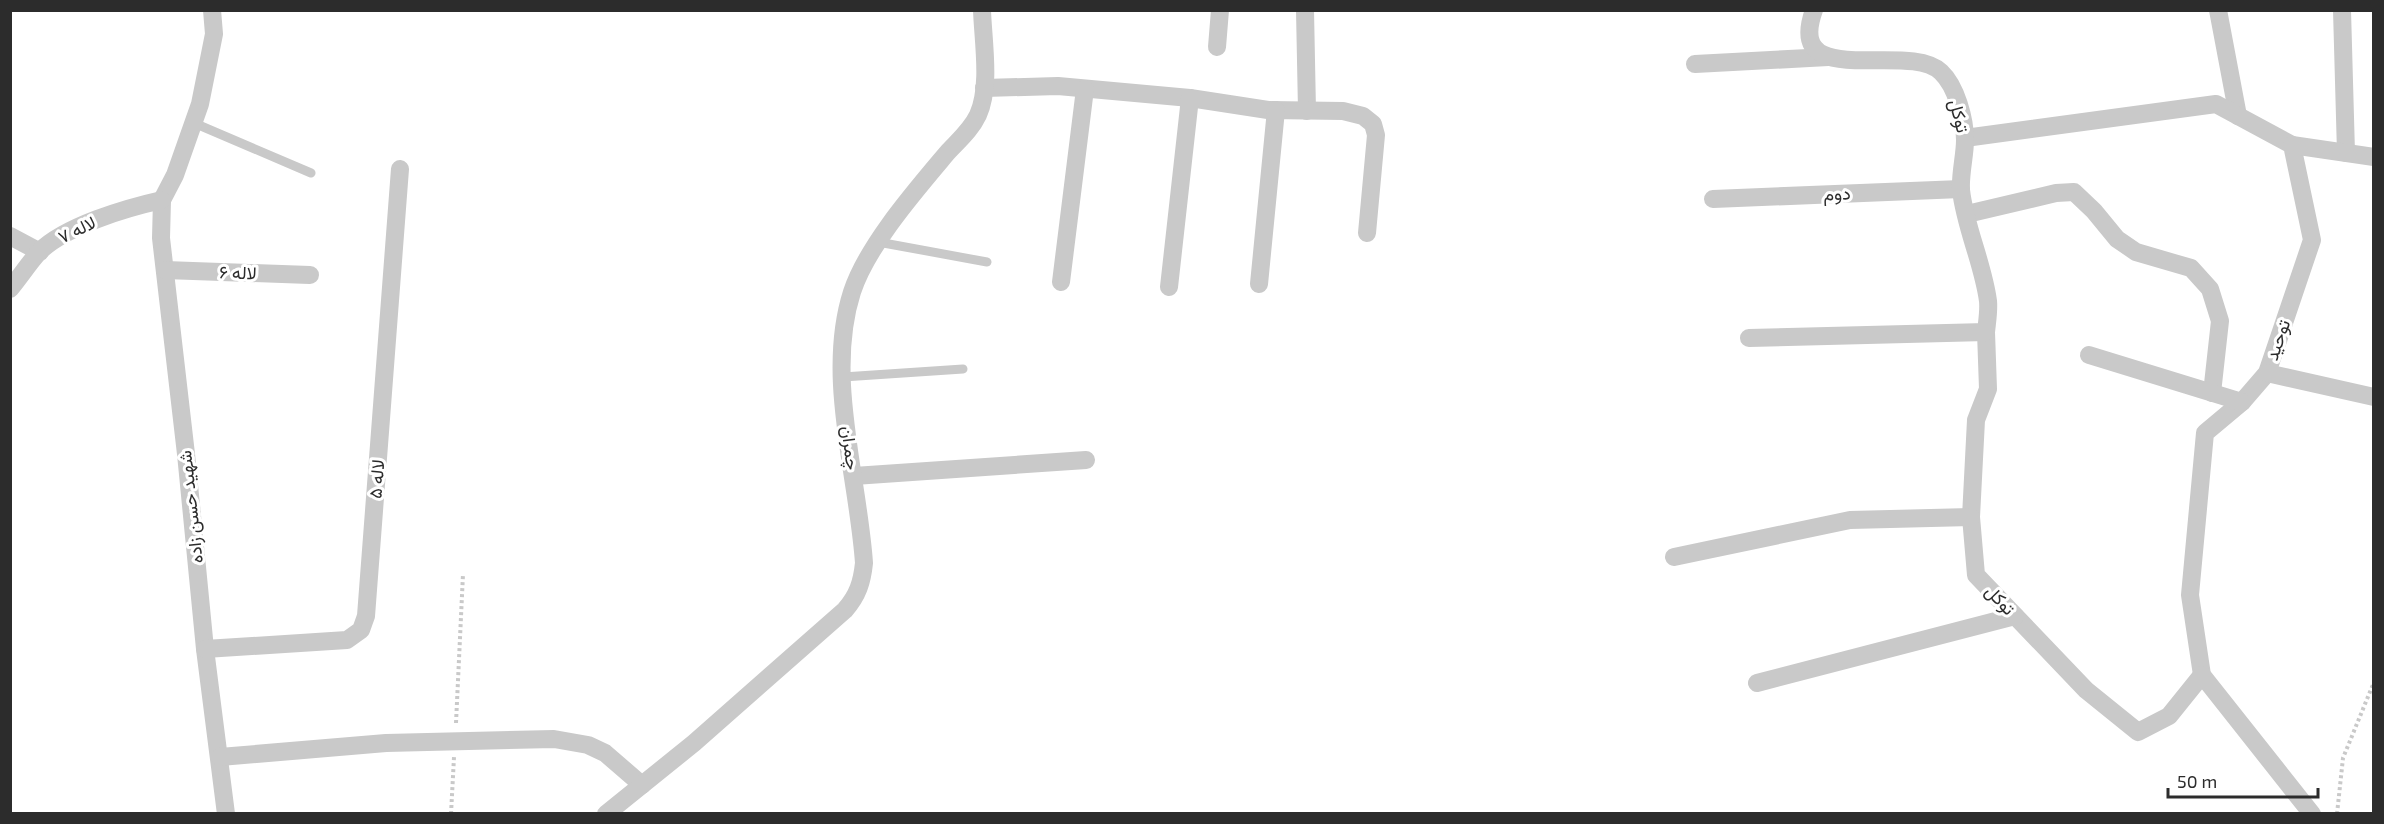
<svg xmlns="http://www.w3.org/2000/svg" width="2384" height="824" viewBox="0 0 2384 824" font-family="'Exo 2',Vazirmatn,sans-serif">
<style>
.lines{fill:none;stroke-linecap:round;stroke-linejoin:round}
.path{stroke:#c9c9c9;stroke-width:4;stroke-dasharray:3 3;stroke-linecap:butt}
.lane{stroke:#c9c9c9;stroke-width:9}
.street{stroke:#c9c9c9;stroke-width:18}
.labels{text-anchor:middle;stroke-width:6;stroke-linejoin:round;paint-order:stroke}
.street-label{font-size:18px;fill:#2c2c2c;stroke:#fff}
</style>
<rect width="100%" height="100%" fill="#fff"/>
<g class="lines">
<g class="path">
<path d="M456,723L463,574"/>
<path d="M451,814L454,757"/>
<path d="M2337,814L2343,758L2374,682"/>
</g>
<g class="lane">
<path d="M194,123L311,173"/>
<path d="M878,242L987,262"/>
<path d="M843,377L963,369"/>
</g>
<g class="street">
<path d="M212,10L214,34L200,104L175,175L162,200L161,238L186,454L205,649L226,814"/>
<path d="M1305,10L1307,111"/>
<path d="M2218,10L2238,116"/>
<path d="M2342,10L2346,153"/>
<path d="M1217,47L1220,10"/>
<path d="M1695,64L1828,57"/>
<path d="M984,88L1058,86L1190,98L1268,110L1343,111L1363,116L1373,124L1376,135L1367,233"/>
<path d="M1965,138L2216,104L2292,145L2312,240L2267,373L2242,402L2205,433L2190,595L2202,675L2312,814"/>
<path d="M2292,145L2374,157"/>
<path d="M1713,199L1961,189"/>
<path d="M1967,214L2056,193L2074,192L2094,211L2117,239L2136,252L2191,268L2210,289L2220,321L2212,393"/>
<path d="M10,236L40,252"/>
<path d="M165,270L310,275"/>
<path d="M1061,282L1085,89"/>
<path d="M1259,284L1276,110"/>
<path d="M1169,287L1190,98"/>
<path d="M10,289C20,277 29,263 39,252C65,226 126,208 162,200"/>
<path d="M1986,332L1988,389L1976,420L1971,517L1976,575L2086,690L2138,732L2169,716L2202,675"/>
<path d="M1749,338L1986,332C1987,322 1989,311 1988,301C1983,263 1965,227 1961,190C1960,173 1965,156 1965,140C1965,119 1956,86 1941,72C1908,40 1784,93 1814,10"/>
<path d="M2089,355L2242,402"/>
<path d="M2267,373L2374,397"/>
<path d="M854,476L1086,460"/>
<path d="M1674,557L1850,520L1971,517"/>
<path d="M205,649L347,640L361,630L366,616L400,169"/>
<path d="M1757,683L2015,616"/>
<path d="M220,757L386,743L554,739L588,745L605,753L642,785"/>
<path d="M606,814L694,743L845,610C858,595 862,582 864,563C858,476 825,376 852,292C867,246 915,191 947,153C958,141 971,130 978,115C991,86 983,41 982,10"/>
</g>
</g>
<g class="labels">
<g class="street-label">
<text transform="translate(1959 116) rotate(75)" y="6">توکل</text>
<text transform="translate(1837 194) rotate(-2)" y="6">دوم</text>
<text transform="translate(77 230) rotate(-26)" y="6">لاله ۷</text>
<text transform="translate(238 273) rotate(2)" y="6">لاله ۶</text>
<text transform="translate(2278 340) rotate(-71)" y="6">توحید</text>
<text transform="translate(850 448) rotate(83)" y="6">چمران</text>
<text transform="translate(377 479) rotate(-86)" y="6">لاله ۵</text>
<text transform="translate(191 507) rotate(-96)" y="6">شهید حسن زاده</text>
<text transform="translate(2000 600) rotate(46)" y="6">توکل</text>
</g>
</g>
<rect width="2384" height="824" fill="none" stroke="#2c2c2c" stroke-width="24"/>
<path d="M2168 788v9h150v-9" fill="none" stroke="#2c2c2c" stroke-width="3"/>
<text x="2177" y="788" font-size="18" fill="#2c2c2c" stroke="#ffffff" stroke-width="4.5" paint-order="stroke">50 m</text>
</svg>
